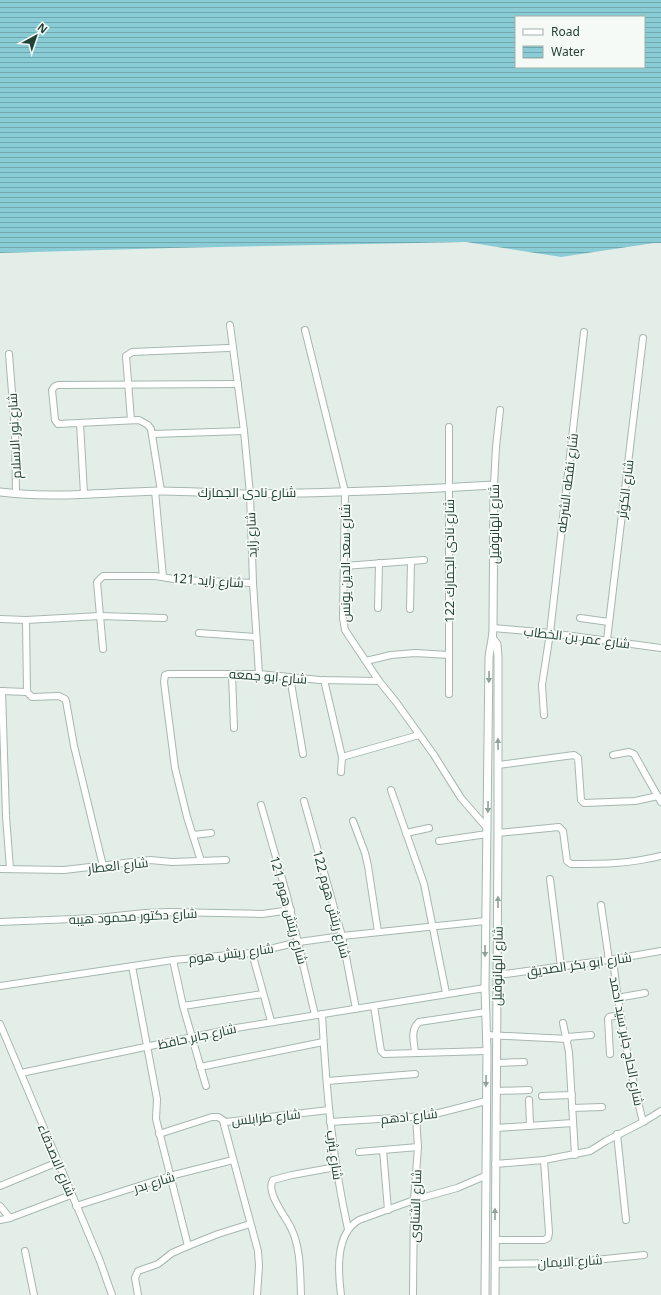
<svg xmlns="http://www.w3.org/2000/svg" width="661" height="1295" viewBox="0 0 661 1295" font-family="'Noto Sans',Cairo,sans-serif">
<style>
.water{fill:url(#water-rules);fill-rule:evenodd}
.lines{fill:none;stroke-linecap:round;stroke-linejoin:round}
.minor-casing{stroke:#a6b7b0;stroke-width:8}
.tertiary-casing{stroke:#a6b7b0;stroke-width:9}
.minor{stroke:#fff;stroke-width:6}
.tertiary{stroke:#fff;stroke-width:7}
.oneway{fill:#90a09b}
.labels{text-anchor:middle;stroke-width:3.5;stroke-linejoin:round;paint-order:stroke}
.street-label{font-size:13px;fill:#224137;stroke:#f5faf7}
</style>
<defs>
<pattern id="water-rules" width="6" height="5" patternUnits="userSpaceOnUse"><rect width="6" height="5" fill="#8accd5"/><path d="M0 2.5h6" fill="none" stroke="#70a7ae"/></pattern>
</defs>
<rect width="100%" height="100%" fill="#e4eee9"/>
<path class="water" d="M0,0H661V243H654L561,257L466,242L172,248L0,253ZM516,17H644V67H516Z"/>
<g class="lines">
<defs>
<g id="minor">
<path d="M230,325L244,431L250,494L253,583L259,674"/>
<path d="M305,330L345,492L343,618L345,630L379,681L396,702L434,755L461,798L487,828"/>
<path d="M9,354L15,431L16,494"/>
<path d="M131,420L126,356L132,352L228,348"/>
<path d="M80,423L84,494"/>
<path d="M449,427V694"/>
<path d="M152,434L244,431"/>
<path d="M494,485L496,447L500,410"/>
<path d="M155,491L163,577"/>
<path d="M161,491L151,429L148,425L139,420L58,424L55,420L52,390L55,386L58,385L238,384"/>
<path d="M344,566L424,560"/>
<path d="M378,608L379,563"/>
<path d="M410,609L411,561"/>
<path d="M580,618L609,622"/>
<path d="M0,619L26,620L100,616L164,618"/>
<path d="M26,620L27,692L32,697L59,696L65,699L66,701L74,746L103,866"/>
<path d="M493,628L550,633L661,648"/>
<path d="M199,633L256,637"/>
<path d="M607,640L643,338"/>
<path d="M103,649L97,582L103,576H155L180,580L253,583"/>
<path d="M366,661L391,655L415,653L449,655"/>
<path d="M232,674L234,728"/>
<path d="M290,677L303,754"/>
<path d="M324,680L342,757L341,772"/>
<path d="M0,691L27,692"/>
<path d="M2,691L6,816L10,869"/>
<path d="M544,715L542,685L550,633L584,332"/>
<path d="M613,755L629,752L634,754L661,802"/>
<path d="M342,757L419,735"/>
<path d="M498,765L574,755L578,758L581,800L584,803L635,801L658,796"/>
<path d="M391,790L424,884L446,993"/>
<path d="M304,801L342,936L356,1009"/>
<path d="M261,805L287,896L315,1015"/>
<path d="M353,821L365,853L368,866L378,932"/>
<path d="M406,833L429,828"/>
<path d="M498,833L559,827L563,831L567,861L571,864C604,864 628,864 661,856"/>
<path d="M193,835L211,833"/>
<path d="M439,841L487,834"/>
<path d="M201,861L187,817L175,768L164,682L165,675L168,674H259L320,680L379,681"/>
<path d="M0,869L64,870L150,860L172,862L226,860"/>
<path d="M550,879L561,967"/>
<path d="M601,905L609,960"/>
<path d="M0,922L97,918L145,913L169,912L262,914L291,910"/>
<path d="M252,953L271,1021"/>
<path d="M173,960L183,1006L206,1086"/>
<path d="M613,960C619,1015 629,1068 643,1122"/>
<path d="M132,966L157,1099L156,1119L188,1246"/>
<path d="M498,975L609,960L661,951"/>
<path d="M0,986L173,960L252,953L299,942L342,936L485,921"/>
<path d="M617,998L645,993"/>
<path d="M183,1006L263,994"/>
<path d="M374,1006L381,1051L384,1054L487,1051"/>
<path d="M322,1014C326,1086 332,1158 348,1229"/>
<path d="M563,1023L569,1052L575,1155"/>
<path d="M0,1024L100,1261L112,1295"/>
<path d="M487,1035L568,1039"/>
<path d="M567,1037L591,1035"/>
<path d="M415,1052C414,1042 410,1030 419,1022L486,1012"/>
<path d="M610,1054L608,1019L609,1017L620,1015"/>
<path d="M496,1063L524,1062"/>
<path d="M200,1067L323,1042"/>
<path d="M21,1073L236,1028L485,988"/>
<path d="M327,1081L415,1074"/>
<path d="M496,1091L529,1090"/>
<path d="M542,1096L572,1095"/>
<path d="M529,1100L530,1126"/>
<path d="M572,1108L602,1107"/>
<path d="M223,1121L258,1251L259,1266L257,1295"/>
<path d="M330,1122L427,1116L486,1101"/>
<path d="M496,1128L573,1123"/>
<path d="M159,1134L212,1117H218L226,1122L329,1110"/>
<path d="M617,1134L626,1220"/>
<path d="M383,1150L388,1210"/>
<path d="M359,1152L418,1147"/>
<path d="M495,1164L544,1160L590,1151L606,1141L643,1122L661,1111"/>
<path d="M0,1186L58,1162"/>
<path d="M0,1206L10,1218"/>
<path d="M76,1206L170,1176L233,1160"/>
<path d="M0,1220L10,1218L71,1195"/>
<path d="M495,1240H544L548,1238L549,1233L544,1160"/>
<path d="M25,1251L34,1295"/>
<path d="M495,1264L566,1263L644,1255"/>
<path d="M138,1295L135,1278L138,1271L158,1264L172,1253L188,1246L218,1234L250,1224"/>
<path d="M301,1295C300,1273 301,1248 291,1228C286,1217 265,1192 273,1180L292,1175L336,1167"/>
<path d="M341,1295C338,1271 335,1234 359,1220L414,1200L457,1188L485,1176"/>
<path d="M413,1295L414,1200L418,1147L416,1116"/>
</g>
<g id="tertiary">
<path d="M0,492C54,499 107,492 160,491C191,491 221,494 251,494C332,493 413,490 494,485L493,628C493,639 490,647 489,658L485,988L487,1051L485,1295"/>
<path d="M493,639L497,644L498,657V833L495,1295"/>
</g>
</defs>
<use href="#minor" class="minor-casing"/>
<use href="#tertiary" class="tertiary-casing"/>
<use href="#minor" class="minor"/>
<use href="#tertiary" class="tertiary"/>
</g>
<defs><path id="oneway-solid" d="M-6-.8H1V-3.2L6.5 0L1 3.2V.8H-6Z"/></defs>
<g class="oneway">
<use href="#oneway-solid" transform="translate(489 677) rotate(91)"/>
<use href="#oneway-solid" transform="translate(498 744) rotate(-91)"/>
<use href="#oneway-solid" transform="translate(488 807) rotate(91)"/>
<use href="#oneway-solid" transform="translate(498 902) rotate(-90)"/>
<use href="#oneway-solid" transform="translate(485 951) rotate(90)"/>
<use href="#oneway-solid" transform="translate(486 1081) rotate(91)"/>
<use href="#oneway-solid" transform="translate(495 1214) rotate(-90)"/>
</g>
<g class="labels">
<g class="street-label">
<text transform="translate(14 436) rotate(-93)" y="5">شارع نور الاسلام</text>
<text transform="translate(567 483) rotate(-83)" y="5">شارع نقطه الشرطه</text>
<text transform="translate(625 489) rotate(-83)" y="5">شارع الكوثر</text>
<text x="247" y="497">شارع نادى الجمارك</text>
<text transform="translate(494 524) rotate(-90)" y="5">شارع الهانوفيل</text>
<text transform="translate(251 535) rotate(-92)" y="5">شارع زايد</text>
<text transform="translate(449 561) rotate(-90)" y="5">شارع نادى الجمارك 122</text>
<text transform="translate(345 563) rotate(-90)" y="5">شارع سعد الدين يونس</text>
<text transform="translate(208 580) rotate(4)" y="5">شارع زايد 121</text>
<text transform="translate(577 637) rotate(7)" y="5">شارع عمر بن الخطاب</text>
<text transform="translate(268 676) rotate(4)" y="5">شارع ابو جمعه</text>
<text transform="translate(118 865) rotate(-6)" y="5">شارع العطار</text>
<text transform="translate(332 904) rotate(75)" y="5">شارع ريتش هوم 122</text>
<text transform="translate(289 910) rotate(75)" y="5">شارع ريتش هوم 121</text>
<text transform="translate(133 916) rotate(-3)" y="5">شارع دكتور محمود هيبه</text>
<text transform="translate(231 953) rotate(-7)" y="5">شارع ريتش هوم</text>
<text transform="translate(579 964) rotate(-8)" y="5">شارع ابو بكر الصديق</text>
<text transform="translate(497 966) rotate(-89)" y="5">شارع الهانوفيل</text>
<text transform="translate(197 1036) rotate(-12)" y="5">شارع جابر حافظ</text>
<text transform="translate(627 1041) rotate(79)" y="5">شارع الحاج جابر سيد احمد</text>
<text transform="translate(409 1116) rotate(-6)" y="5">شارع ادهم</text>
<text transform="translate(266 1117) rotate(-6)" y="5">شارع طرابلس</text>
<text transform="translate(335 1155) rotate(82)" y="5">شارع يثرب</text>
<text transform="translate(57 1160) rotate(67)" y="5">شارع الاصدقاء</text>
<text transform="translate(154 1182) rotate(-17)" y="5">شارع بدر</text>
<text transform="translate(415 1206) rotate(-88)" y="5">شارع الشناوى</text>
<text transform="translate(570 1261) rotate(-3)" y="5">شارع الايمان</text>
</g>
</g>
<rect x="515" y="16" width="130" height="52" fill="#f5faf7" stroke="#a1b0aa"/>
<rect x="523" y="29" width="20" height="6" fill="#ffffff" stroke="#a1b0aa"/>
<text x="551" y="36" font-size="12" fill="#224137">Road</text>
<rect x="523" y="46" width="20" height="12" fill="url(#water-rules)" stroke="#a1b0aa"/>
<text x="551" y="56" font-size="12" fill="#224137">Water</text>
<g transform="translate(36 36) rotate(40)" stroke="#f5faf7" stroke-width="3" paint-order="stroke">
<path d="M0-3L7 15L0 10L-7 15Z" fill="#224137"/>
<text y="-6" font-size="11" font-weight="bold" text-anchor="middle" fill="#224137">N</text>
</g>
</svg>
